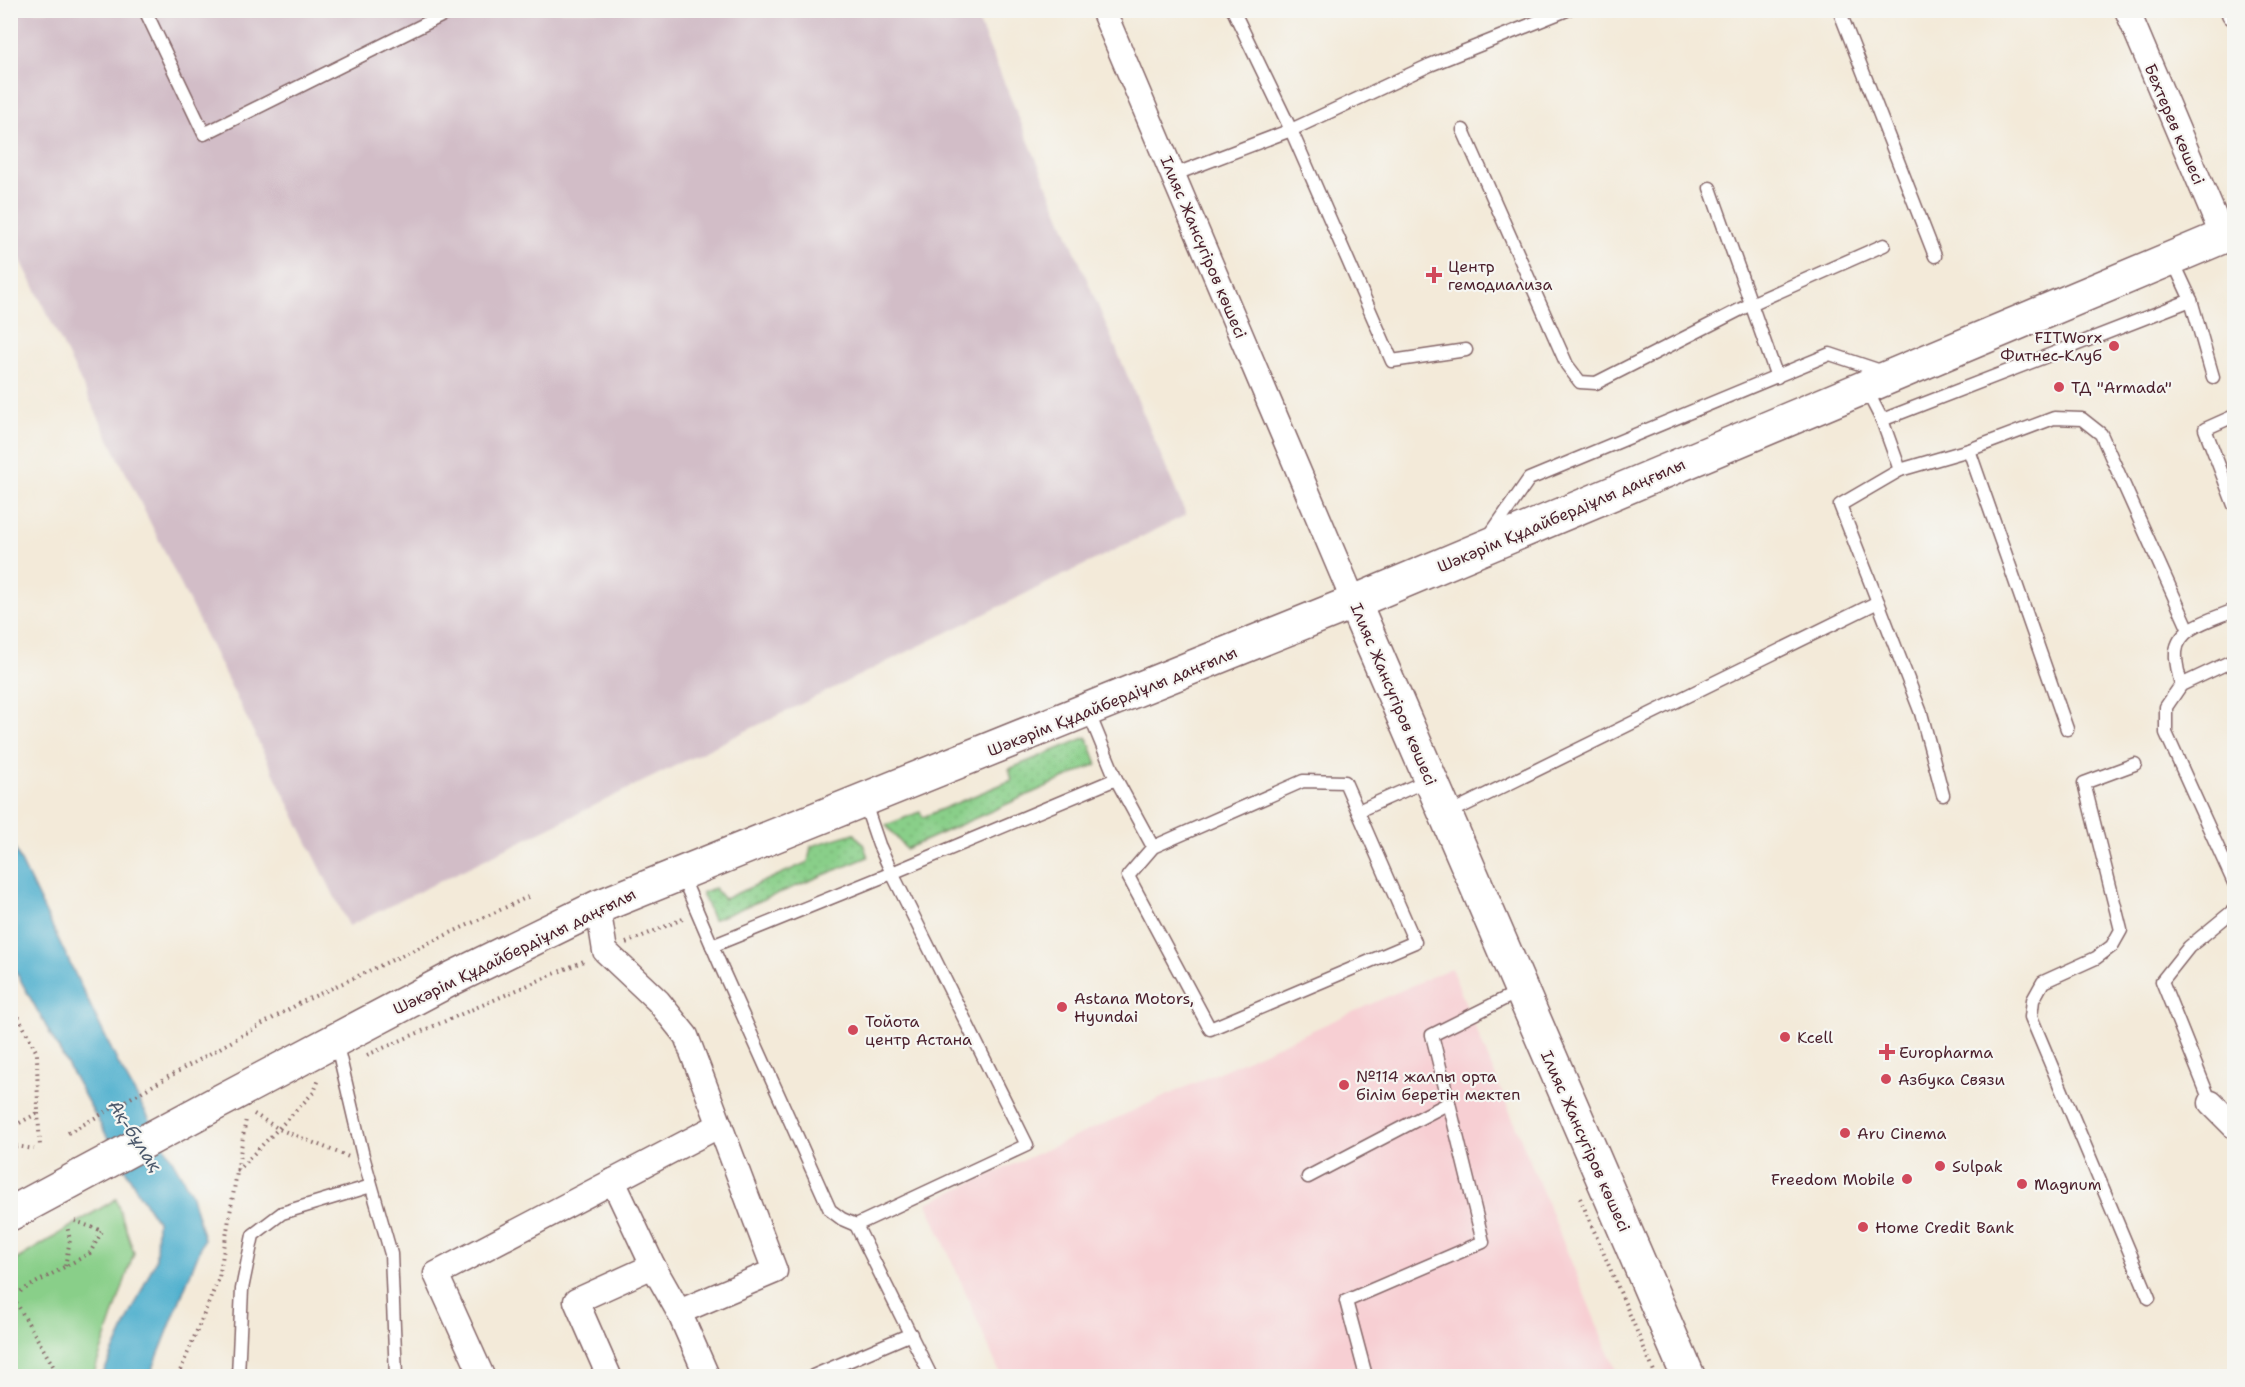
<svg xmlns="http://www.w3.org/2000/svg" width="2245" height="1387" viewBox="0 0 2245 1387" font-family="'Shantell Sans',sans-serif">
<style>
.built{fill:#f7cfd3}
.industrial{fill:#d2bdc7}
.grass{fill:url(#grass-dots);stroke:#6a775a;stroke-width:1.5}
.green{fill:#89cf89;stroke:#6a775a;stroke-width:1.5}
.water{fill:#4eafcd;stroke:#4c677c;stroke-width:1.5}
.lines{fill:none;stroke-linecap:round;stroke-linejoin:round}
.lane-casing{stroke:#856668;stroke-width:15}
.street-casing{stroke:#856668;stroke-width:27}
.secondary-casing{stroke:#856668;stroke-width:36}
.path{stroke:#856668;stroke-width:4;stroke-dasharray:1.5 4.5;stroke-linecap:butt}
.lane{stroke:#fff;stroke-width:12}
.street{stroke:#fff;stroke-width:24}
.secondary{stroke:#fff;stroke-width:33}
.poi-dot{fill:#d1495b;stroke:#f6f6f2;stroke-width:2}
.labels{text-anchor:middle;stroke-width:4.5;stroke-linejoin:round;paint-order:stroke}
.street-label{font-size:16px;fill:#4a1f2b;stroke:#f6f6f2}
.poi-label{font-size:16px;fill:#4a1f2b;stroke:#f6f6f2;text-anchor:start}
.water-label{font-size:18px;font-style:italic;fill:#4c596c;stroke:#f6f6f2}
</style>
<defs>
<pattern id="grass-dots" width="8" height="8" patternUnits="userSpaceOnUse" patternTransform="scale(1.5)"><rect width="8" height="8" fill="#89cf89"/><path d="M2 2h.1M6 6h.1" fill="none" stroke="#78b176" stroke-width="1.8" stroke-linecap="round"/></pattern>
</defs>
<rect width="100%" height="100%" fill="#f6f6f2"/>
<filter id="ink" filterUnits="userSpaceOnUse"><feTurbulence type="fractalNoise" baseFrequency=".0167" numOctaves="2"/><feDisplacementMap in="SourceGraphic" scale="12" xChannelSelector="R" yChannelSelector="G"/><feConvolveMatrix kernelMatrix="1 2 1 2 8 2 1 2 1" color-interpolation-filters="sRGB"/></filter>
<filter id="wash" filterUnits="userSpaceOnUse"><feTurbulence type="fractalNoise" baseFrequency=".008" numOctaves="4" result="noise"/><feDisplacementMap in="SourceGraphic" scale="24" xChannelSelector="R" yChannelSelector="G"/><feGaussianBlur stdDeviation="1.35" result="paint"/><feColorMatrix in="noise" values="0 0 0 0 0 0 0 0 0 0 0 0 0 0 0 0 0 1.4 0 .05"/><feComposite in="paint" operator="in"/></filter>
<g filter="url(#wash)">
<rect width="100%" height="100%" fill="#f3ead9"/>
<path class="built" d="M1451,968L1618,1376H1001L927,1203Z"/>
<path class="industrial" d="M11,11H974L1186,515L349,926L11,240Z"/>
<g class="grass">
<path d="M1087,737L1097,764L906,849L886,825L920,812L923,817L1012,780L1009,769Z"/>
<path d="M854,833L863,844L868,857L713,920L702,893L714,888L724,899L808,862L811,846Z"/>
</g>
<path class="green" d="M116,1199L134,1253L94,1373L92,1376H11V1263Z"/>
<path class="water" d="M10,839L118,1063L191,1193L204,1239L150,1376H102L156,1259L157,1221L139,1194L11,963Z"/>
</g>
<g filter="url(#ink)">
<g class="lines">
<defs>
<g id="lane">
<path d="M145,10L204,134L453,10"/>
<path d="M1233,10L1291,130L1430,65L1567,10"/>
<path d="M1839,10L1935,256"/>
<path d="M1463,130L1567,365L1580,382L1596,383L1751,304L1884,245"/>
<path d="M1173,175L1291,130L1392,361L1466,350"/>
<path d="M1710,188L1777,377"/>
<path d="M2191,300L2213,377"/>
<path d="M2234,416L2205,429L2234,505"/>
<path d="M1882,420L2191,300L2172,259"/>
<path d="M1969,450L2067,729"/>
<path d="M1900,470L1969,450L2054,418L2082,419L2101,434L2189,630"/>
<path d="M1490,535L1529,479L1830,354L1884,372"/>
<path d="M1878,602L1921,713L1943,795"/>
<path d="M2234,660L2181,685L2166,707V733L2234,883"/>
<path d="M2181,685C2179,675 2175,663 2176,652C2178,626 2215,619 2234,610"/>
<path d="M1088,711L1116,779"/>
<path d="M2135,764L2084,783L2121,930L2112,946L2096,958L2043,982L2033,1000L2031,1017L2149,1298"/>
<path d="M1358,811L1428,780"/>
<path d="M1447,814L1878,602L1840,505L1900,470L1882,420L1865,387"/>
<path d="M682,876L722,969L830,1210L842,1219L856,1225L1027,1145L892,873L1116,779L1153,847L1303,781L1345,782L1415,942L1210,1029L1128,876L1153,847"/>
<path d="M712,946L892,873L879,845L864,801"/>
<path d="M336,1041L363,1156L391,1254L396,1376"/>
<path d="M2211,1103L2162,981L2189,947L2234,910"/>
<path d="M1308,1177L1449,1103L1432,1035L1520,991"/>
<path d="M856,1225L931,1376"/>
<path d="M238,1376L242,1289L253,1235L282,1213L371,1186"/>
<path d="M813,1376L911,1334"/>
<path d="M1366,1376L1346,1301L1483,1242L1449,1103"/>
</g>
<g id="street">
<path d="M1103,10L1354,602"/>
<path d="M2127,10L2223,237"/>
<path d="M2234,10V13"/>
<path d="M598,907L605,951L658,1001L686,1036L775,1271L679,1312"/>
<path d="M2211,1103L2234,1126"/>
<path d="M613,1181L653,1266"/>
<path d="M482,1376L436,1274L720,1125"/>
<path d="M609,1376L576,1301L653,1266L679,1312L707,1376"/>
</g>
<g id="secondary">
<path d="M1354,602L1688,1376"/>
<path d="M10,1214L213,1105L453,978L598,907L1354,602L2234,232"/>
</g>
</defs>
<use href="#lane" class="lane-casing"/>
<use href="#street" class="street-casing"/>
<use href="#secondary" class="secondary-casing"/>
<g class="path">
<path d="M626,943L685,918"/>
<path d="M10,1001L37,1053L38,1113L10,1128"/>
<path d="M367,1055L586,960"/>
<path d="M38,1113L40,1146"/>
<path d="M254,1114L279,1129L349,1157"/>
<path d="M68,1133L302,1002L530,896"/>
<path d="M10,1145L34,1149"/>
<path d="M237,1171L314,1092L319,1079"/>
<path d="M1580,1198L1656,1376"/>
<path d="M65,1266L70,1240L67,1226"/>
<path d="M10,1292L59,1376"/>
<path d="M10,1297L90,1253L102,1231L75,1221"/>
<path d="M178,1376L219,1278L246,1119"/>
</g>
<use href="#lane" class="lane"/>
<use href="#street" class="street"/>
<use href="#secondary" class="secondary"/>
</g>
</g>
<g class="poi-dot">
<path d="M1431 266h6v6h6v6h-6v6h-6v-6h-6v-6h6z"/>
<circle cx="2114" cy="346" r="6"/>
<circle cx="2059" cy="387" r="6"/>
<circle cx="1062" cy="1007" r="6"/>
<circle cx="853" cy="1030" r="6"/>
<circle cx="1785" cy="1037" r="6"/>
<path d="M1884 1043h6v6h6v6h-6v6h-6v-6h-6v-6h6z"/>
<circle cx="1886" cy="1079" r="6"/>
<circle cx="1344" cy="1085" r="6"/>
<circle cx="1845" cy="1133" r="6"/>
<circle cx="1940" cy="1166" r="6"/>
<circle cx="1907" cy="1179" r="6"/>
<circle cx="2022" cy="1184" r="6"/>
<circle cx="1863" cy="1227" r="6"/>
</g>
<g class="labels">
<g class="street-label">
<text transform="translate(2175 124) rotate(67)" y="6">Бехтерев көшесі</text>
<text transform="translate(1204 247) rotate(67)" y="6">Ілияс Жансүгіров көшесі</text>
<text transform="translate(1561 515) rotate(-23)" y="6">Шәкәрім Құдайбердіұлы даңғылы</text>
<text transform="translate(1394 694) rotate(67)" y="6">Ілияс Жансүгіров көшесі</text>
<text transform="translate(1112 701) rotate(-22)" y="6">Шәкәрім Құдайбердіұлы даңғылы</text>
<text transform="translate(514 951) rotate(-26)" y="6">Шәкәрім Құдайбердіұлы даңғылы</text>
<text transform="translate(1586 1141) rotate(66)" y="6">Ілияс Жансүгіров көшесі</text>
</g>
<g class="poi-label">
<text x="1448" y="272">Центр<tspan x="1448" dy="18">гемодиализа</tspan></text>
<text x="2102" y="343" text-anchor="end">FITWorx<tspan x="2102" dy="18">Фитнес-Клуб</tspan></text>
<text x="2071" y="393">ТД "Armada"</text>
<text x="1074" y="1004">Astana Motors,<tspan x="1074" dy="18">Hyundai</tspan></text>
<text x="865" y="1027">Тойота<tspan x="865" dy="18">центр Астана</tspan></text>
<text x="1797" y="1043">Kcell</text>
<text x="1899" y="1058">Europharma</text>
<text x="1356" y="1082">№114 жалпы орта<tspan x="1356" dy="18">білім беретін мектеп</tspan></text>
<text x="1898" y="1085">Азбука Связи</text>
<text x="1857" y="1139">Aru Cinema</text>
<text x="1952" y="1172">Sulpak</text>
<text x="1895" y="1185" text-anchor="end">Freedom Mobile</text>
<text x="2034" y="1190">Magnum</text>
<text x="1875" y="1233">Home Credit Bank</text>
</g>
<g class="water-label">
<text transform="translate(135 1136) rotate(57)" y="6">Ақ-бұлақ</text>
</g>
</g>
<rect width="2245" height="1387" fill="none" stroke="#f6f6f2" stroke-width="36"/>
</svg>
